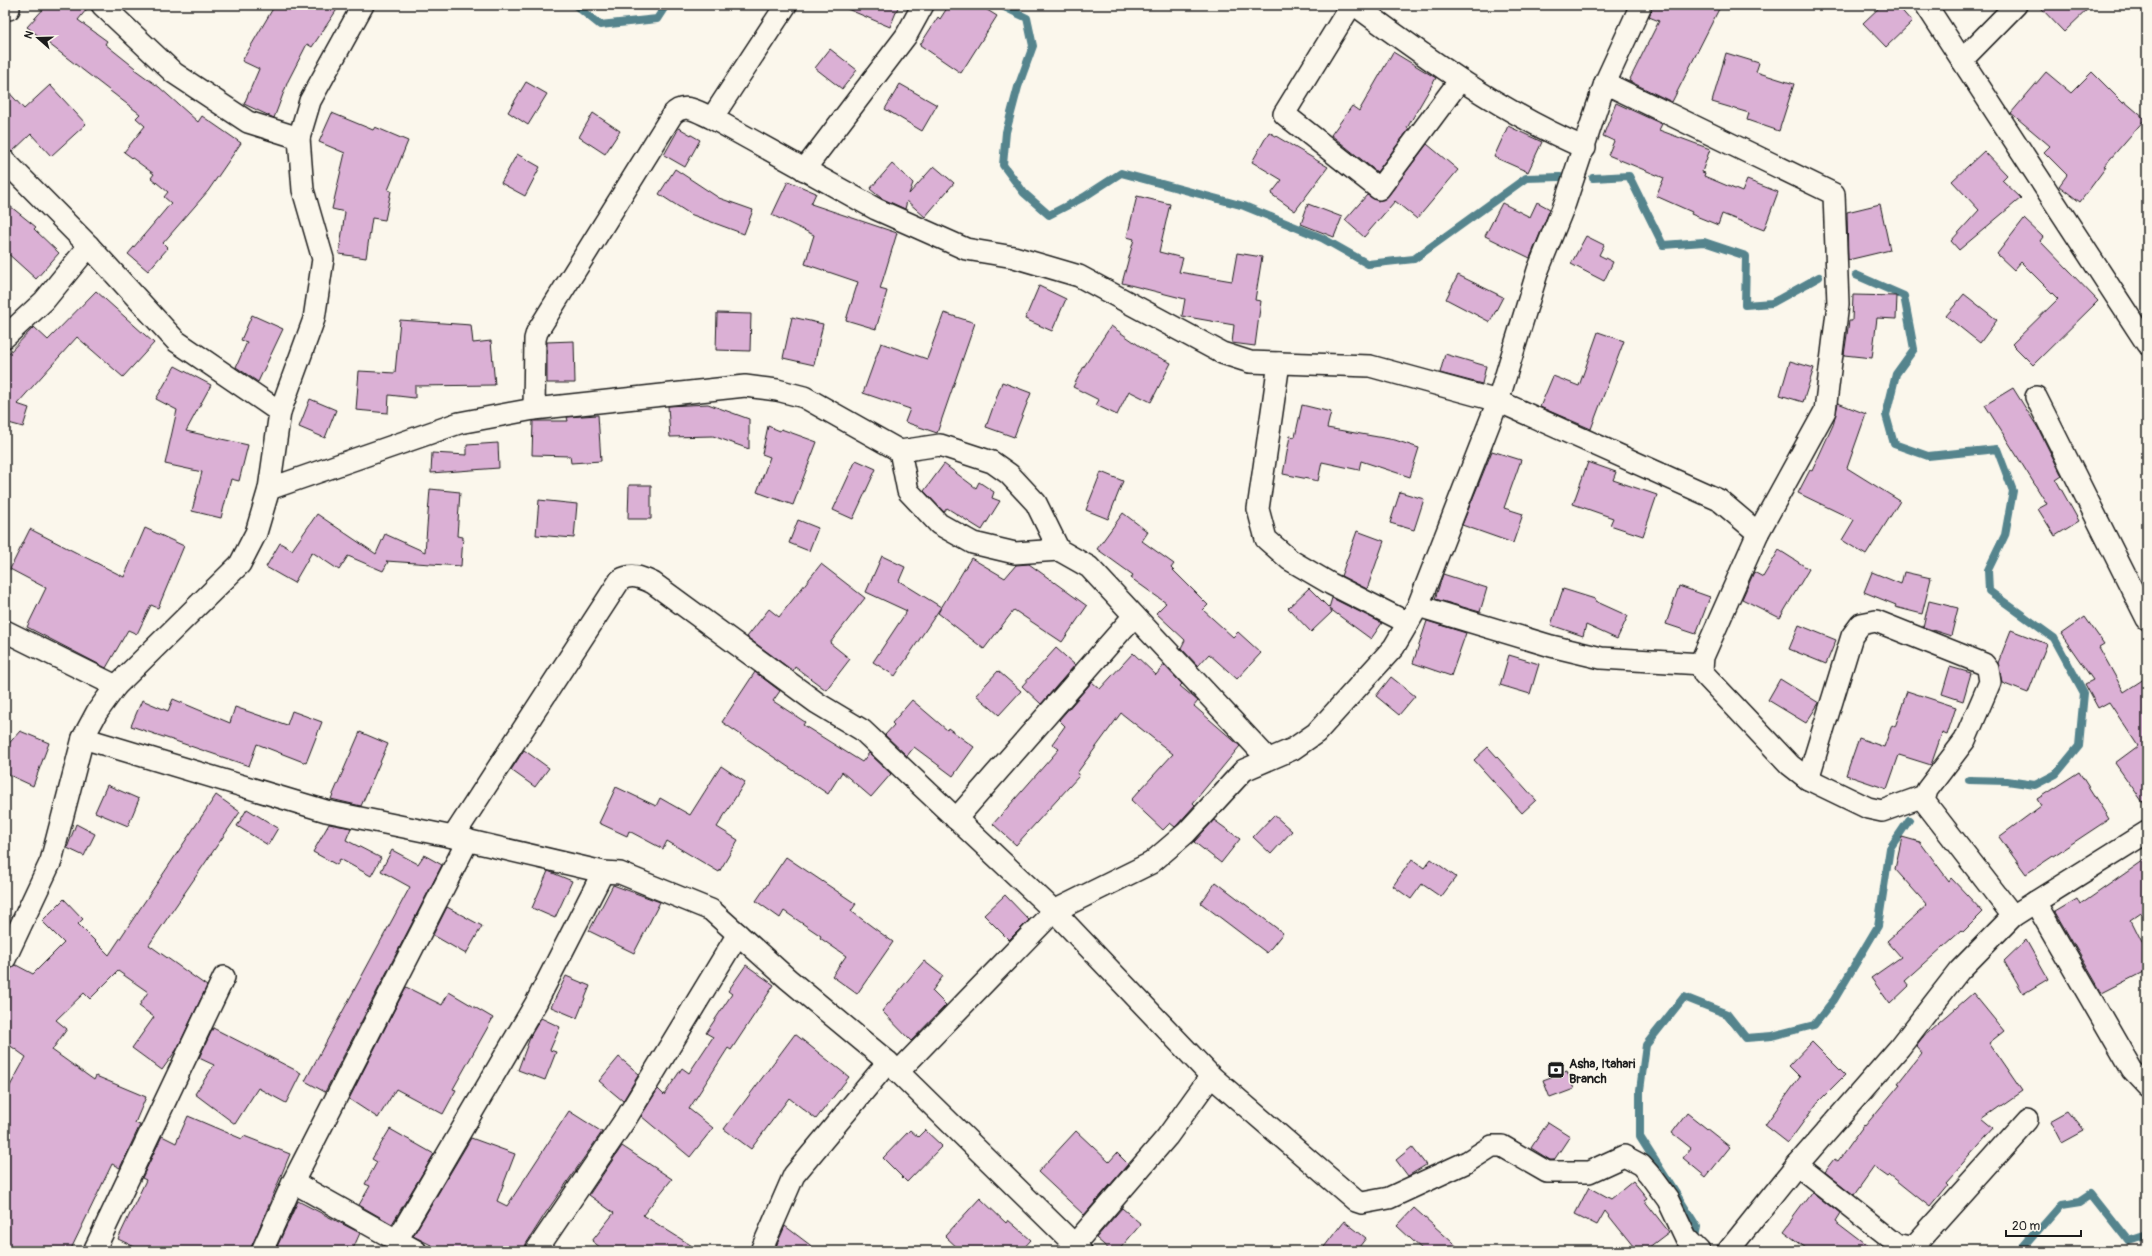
<svg xmlns="http://www.w3.org/2000/svg" width="2152" height="1256" viewBox="0 0 2152 1256" font-family="Pangolin,sans-serif">
<style>
.lines{fill:none;stroke-linecap:round;stroke-linejoin:round}
.stream{stroke:#55848d;stroke-width:8}
.building{fill:#dbb0d5;stroke:#1c1c1c}
.street-casing{stroke:#1c1c1c;stroke-width:24}
.street{stroke:#fbf7ec;stroke-width:21}
.labels{text-anchor:middle;stroke-width:3;stroke-linejoin:round;paint-order:stroke}
.poi-label{font-size:13px;font-weight:bold;fill:#1c1c1c;stroke:#fbf7ec;text-anchor:start}
</style>
<rect width="100%" height="100%" fill="#fbf7ec"/>
<filter id="ink" filterUnits="userSpaceOnUse"><feTurbulence type="fractalNoise" baseFrequency=".025" numOctaves="2"/><feDisplacementMap in="SourceGraphic" scale="8" xChannelSelector="R" yChannelSelector="G"/><feConvolveMatrix kernelMatrix="1 2 1 2 8 2 1 2 1" color-interpolation-filters="sRGB"/></filter>
<g filter="url(#ink)">
<g class="lines">
<g class="stream">
<path d="M575,5L600,25L657,19L666,5"/>
<path d="M1000,5L1027,18L1033,46L1018,87L1006,132L1003,165L1024,193L1049,215L1084,197L1121,173L1244,206L1322,238L1368,264L1414,259L1526,178L1560,177"/>
<path d="M1593,178L1629,176L1663,245L1704,242L1746,256L1745,305L1772,303L1819,277"/>
<path d="M1856,275L1904,296L1914,349L1896,374L1886,415L1894,444L1928,456L1997,449L2013,491L2005,535L1988,570L1989,591L2054,638L2084,693L2079,746L2056,774L2035,785L2007,781L1969,780"/>
<path d="M1694,1242L1697,1227L1640,1137V1090L1646,1045L1684,997L1727,1014L1746,1038L1772,1036L1814,1025L1834,1000L1878,926L1890,848L1909,820"/>
<path d="M2020,1251L2060,1205L2079,1202L2091,1194L2129,1242L2144,1237L2147,1240"/>
</g>
</g>
<g class="building">
<path d="M47,5H90L78,20L107,41L105,44L135,68L134,69L159,87L198,122L202,116L241,143L208,191L163,243L168,248L148,271L128,254L171,203L164,197L168,192L151,178L154,174L124,152L145,126L136,118L140,114L27,27Z"/>
<path d="M275,5H340L312,47L307,44L288,81L274,118L244,104L259,69L242,61Z"/>
<path d="M838,5H899L890,27Z"/>
<path d="M949,5H979L997,16L961,73L920,45L938,17L940,19Z"/>
<path d="M1653,5H1721L1672,102L1629,81L1659,21L1649,17Z"/>
<path d="M1882,5H1897L1912,22L1886,47L1863,23Z"/>
<path d="M2038,5H2092L2064,32Z"/>
<path d="M830,49L857,70L842,89L815,68Z"/>
<path d="M1393,52L1436,78L1407,128L1409,129L1377,172L1331,135L1352,106L1359,111Z"/>
<path d="M1726,53L1759,63L1756,72L1794,84L1779,131L1747,120L1749,113L1712,102Z"/>
<path d="M2046,72L2071,93L2092,72L2123,103L2124,101L2145,119L2104,166L2106,167L2080,202L2059,186L2067,175L2044,152L2050,146L2011,113Z"/>
<path d="M526,82L547,94L528,125L508,112Z"/>
<path d="M900,84L937,105L922,131L885,109Z"/>
<path d="M50,85L86,124L51,156L31,134L12,152L5,149V88L24,109Z"/>
<path d="M1616,103L1662,124L1659,130L1710,149L1702,172L1705,173L1704,176L1742,192L1747,180L1778,192L1764,230L1722,214L1718,225L1691,214L1692,212L1656,196L1664,178L1608,155L1614,141L1603,136Z"/>
<path d="M332,113L373,130L375,127L408,141L388,190L391,191L385,220L372,218L366,258L339,254L345,212L332,209L345,153L319,142Z"/>
<path d="M593,113L620,131L605,154L579,137Z"/>
<path d="M1508,126L1542,142L1528,172L1494,157Z"/>
<path d="M679,128L700,140L685,167L664,155Z"/>
<path d="M1269,132L1328,167L1295,211L1271,194L1282,180L1252,162Z"/>
<path d="M1427,144L1458,170L1417,219L1395,201L1364,237L1345,220L1367,195L1378,201L1388,196Z"/>
<path d="M1984,151L2007,175L2002,180L2021,198L1959,250L1951,241L1979,210L1952,181Z"/>
<path d="M517,154L540,167L525,196L501,183Z"/>
<path d="M892,164L913,183L909,194L934,166L954,183L925,217L907,201L905,209L881,198L870,189Z"/>
<path d="M675,169L719,198L753,210L744,234L690,214L659,194Z"/>
<path d="M788,181L816,193L811,204L897,233L880,289L887,291L876,329L846,320L858,282L805,264L814,235L772,215Z"/>
<path d="M1137,196L1170,204L1159,252L1183,258L1179,272L1232,281L1237,253L1262,257L1255,300L1261,301L1255,346L1232,343L1234,325L1182,316L1185,299L1122,283L1134,239L1127,237Z"/>
<path d="M5,202L36,227L34,229L59,253L36,279L5,251Z"/>
<path d="M1537,202L1550,209L1530,258L1485,236L1502,203L1530,217Z"/>
<path d="M1308,204L1342,217L1334,237L1301,224Z"/>
<path d="M1880,204L1890,250L1848,260L1847,212Z"/>
<path d="M2024,219L2043,237L2040,241L2098,301L2033,365L2012,344L2058,299L2021,262L2014,270L1997,254Z"/>
<path d="M1586,236L1604,245L1599,255L1613,262L1604,281L1571,264Z"/>
<path d="M1458,275L1503,297L1490,322L1446,299Z"/>
<path d="M1039,286L1066,299L1052,331L1025,319Z"/>
<path d="M96,291L154,343L123,377L77,337L17,404L29,408L23,427L5,422V357L34,327L48,340Z"/>
<path d="M1964,294L1997,320L1980,343L1946,316Z"/>
<path d="M1853,295L1897,296L1896,319L1877,318L1872,358L1844,355L1849,321H1852Z"/>
<path d="M717,313L751,314L750,351L716,350Z"/>
<path d="M944,313L975,323L937,433L905,422L910,409L863,393L881,343L927,359Z"/>
<path d="M252,315L283,329L258,382L236,367L247,342L241,340Z"/>
<path d="M792,317L823,324L814,365L783,358Z"/>
<path d="M400,320L471,325L473,343L491,341L495,385L415,386V398L389,395L388,413L356,410L359,371L395,373Z"/>
<path d="M1111,326L1150,353L1171,363L1151,402L1129,391L1117,415L1096,405L1099,400L1073,387L1083,368Z"/>
<path d="M1598,332L1624,341L1591,429L1540,407L1553,376L1579,386Z"/>
<path d="M574,341L575,383H547V342Z"/>
<path d="M1445,354L1486,366L1482,384L1440,373Z"/>
<path d="M1790,361L1814,368L1803,402L1780,395Z"/>
<path d="M175,366L211,385L186,431L248,445L239,481L231,479L221,518L192,511L202,472L165,464L177,410L156,399Z"/>
<path d="M1002,382L1031,393L1014,437L986,427Z"/>
<path d="M2013,388L2038,428L2062,476L2056,480L2079,521L2055,536L2038,509L2047,504L1985,405Z"/>
<path d="M310,399L336,410L325,438L299,427Z"/>
<path d="M1838,403L1866,414L1847,468L1900,501L1866,555L1842,540L1854,520L1798,493L1810,470L1812,471L1833,425Z"/>
<path d="M708,404L749,419V449L713,436L670,437L668,406Z"/>
<path d="M1302,405L1331,412L1327,428L1395,440L1419,448L1410,477L1361,461L1359,470L1322,462L1318,481L1283,474L1290,436L1295,437Z"/>
<path d="M598,415L601,461L571,463L570,456L532,455L533,421H568L567,417Z"/>
<path d="M768,426L780,431L781,429L817,442L793,505L757,492L770,457L762,454Z"/>
<path d="M498,443L499,468L431,473L432,453L467,455V445Z"/>
<path d="M1492,451L1521,460L1504,508L1523,514L1513,543L1462,525Z"/>
<path d="M856,460L876,469L853,519L833,510Z"/>
<path d="M1588,462L1616,472L1613,480L1657,495L1643,536L1610,525L1613,518L1573,504Z"/>
<path d="M944,464L976,488L979,482L994,492L992,498L1000,501L982,530L947,508L944,512L924,491Z"/>
<path d="M1101,472L1123,481L1108,519L1086,510Z"/>
<path d="M629,485H651V519H628Z"/>
<path d="M430,489L460,492L457,536L463,537L461,566L386,561L388,562L383,571L348,556L339,570L312,552L294,583L266,567L280,543L292,550L317,514L376,554L385,534L425,552Z"/>
<path d="M1400,492L1424,499L1414,530L1390,523Z"/>
<path d="M539,500L577,504L574,538L536,535Z"/>
<path d="M1123,513L1148,532L1142,541L1174,564L1171,568L1208,605L1203,610L1233,637L1238,632L1261,653L1237,679L1209,654L1198,666L1181,648L1185,640L1156,613L1166,603L1131,578L1133,575L1097,549Z"/>
<path d="M798,520L818,528L809,551L789,543Z"/>
<path d="M145,528L184,546L158,608L151,605L137,634L128,630L106,668L27,627L46,588L10,569L30,529L124,577Z"/>
<path d="M1357,531L1384,541L1367,589L1341,576Z"/>
<path d="M1779,550L1809,569L1780,618L1742,599L1754,572L1763,577Z"/>
<path d="M882,556L905,567L899,581L941,607L895,676L873,662L907,611L866,592Z"/>
<path d="M971,558L1005,578L1016,565L1029,564L1087,606L1062,642L1014,610L984,649L938,613Z"/>
<path d="M821,564L865,598L830,643L850,659L826,690L795,667L793,671L747,637L769,609L779,617Z"/>
<path d="M1872,572L1901,584L1904,572L1931,578L1922,614L1895,607L1896,605L1864,592Z"/>
<path d="M1443,574L1487,588L1480,612L1435,599Z"/>
<path d="M1679,586L1710,597L1696,634L1666,624Z"/>
<path d="M1309,588L1329,608L1332,598L1382,623L1371,639L1330,609L1332,612L1311,632L1288,608Z"/>
<path d="M1563,589L1595,599V601L1628,616L1617,639L1586,625L1583,636L1551,625Z"/>
<path d="M1929,601L1958,608L1951,636L1923,627Z"/>
<path d="M2085,617L2104,644L2099,647L2124,692L2147,677V808L2115,763L2138,746L2109,702L2098,708L2085,684L2093,680L2061,634Z"/>
<path d="M1427,621L1466,633L1451,676L1413,663Z"/>
<path d="M1799,625L1836,640L1826,664L1789,649Z"/>
<path d="M2011,630L2047,644L2028,693L2002,683L1998,663Z"/>
<path d="M1056,648L1075,665L1041,704L1022,686Z"/>
<path d="M1133,653L1156,675L1164,665L1182,684L1180,686L1198,701L1194,706L1240,746L1193,803L1195,805L1178,824L1175,827L1170,823L1163,830L1131,800L1173,754L1121,713L1077,773L1079,776L1016,845L993,824L1059,749L1052,744L1065,726L1059,720L1092,682L1100,689Z"/>
<path d="M1509,655L1539,664L1530,694L1500,685Z"/>
<path d="M1950,667L1971,673L1963,701L1942,694Z"/>
<path d="M998,671L1021,691L999,715L976,695Z"/>
<path d="M755,672L780,691L773,701L805,722L803,725L862,762L869,753L891,774L871,797L842,772L828,794L722,722Z"/>
<path d="M1391,677L1415,696L1399,715L1376,696Z"/>
<path d="M1780,679L1819,703L1806,723L1768,700Z"/>
<path d="M1907,691L1956,707L1947,735L1942,733L1931,765L1899,755L1887,789L1846,775L1859,738L1884,747L1892,725L1895,727Z"/>
<path d="M173,699L230,723L235,707L287,725L292,711L322,722L306,763L257,744L249,766L131,726L142,700L168,711Z"/>
<path d="M912,700L947,730L948,728L974,747L953,776L914,747L907,756L885,735L894,725L892,723Z"/>
<path d="M20,731L49,743L33,786L5,773V748Z"/>
<path d="M360,732L388,744L361,806L331,799Z"/>
<path d="M1488,747L1536,800L1522,813L1474,760Z"/>
<path d="M524,750L549,768L535,787L511,770Z"/>
<path d="M721,766L745,782L717,827L738,840L719,872L667,841L663,849L629,831L627,836L599,823L616,787L656,806L660,798L690,815Z"/>
<path d="M2079,772L2109,819L2026,874L1999,837L2041,806L2037,799Z"/>
<path d="M107,785L139,799L128,826L95,812Z"/>
<path d="M216,795L240,812L149,945L207,986L177,1049L162,1070L132,1048L154,1017L139,1006L148,992L118,971L90,999L84,993L56,1020L67,1029L52,1050L94,1080L96,1076L146,1097L135,1123L140,1125L120,1168L112,1164L70,1251H5V1095L26,1057L5,1042V972L16,965L33,974L64,943L42,921L64,899L83,919L78,924L109,955Z"/>
<path d="M247,809L278,828L268,845L237,826Z"/>
<path d="M1274,815L1292,831L1271,854L1253,837Z"/>
<path d="M1214,820L1240,839L1221,863L1194,842Z"/>
<path d="M76,824L95,834L84,856L67,848Z"/>
<path d="M329,824L351,828L346,840L381,858L371,876L340,859L337,865L313,852Z"/>
<path d="M1902,837L1920,842L1949,881L1951,878L1983,912L1963,932L1962,930L1905,981L1909,986L1890,1004L1871,978L1901,957L1887,941L1927,905L1895,869Z"/>
<path d="M392,850L418,864L424,855L442,865L325,1092L305,1081L410,887L381,871Z"/>
<path d="M786,857L856,904L851,911L893,942L857,994L832,976L846,956L820,938L821,936L784,911L780,918L756,901Z"/>
<path d="M2147,858V909L2131,920L2147,952V970L2102,993L2055,912L2077,899L2080,905Z"/>
<path d="M1412,859L1424,868L1431,859L1456,877L1441,897L1422,884L1411,899L1393,886Z"/>
<path d="M548,871L572,881L555,918L532,908Z"/>
<path d="M1216,882L1283,933L1267,953L1201,903Z"/>
<path d="M613,885L660,902L634,953L589,931Z"/>
<path d="M1005,895L1029,920L1009,940L984,915Z"/>
<path d="M447,907L482,926L466,954L433,935Z"/>
<path d="M2026,940L2048,979L2023,994L2004,961Z"/>
<path d="M924,961L943,976L932,991L946,1005L911,1041L882,1011Z"/>
<path d="M746,965L774,985L731,1050L728,1048L689,1109L713,1128L690,1157L641,1116L658,1089L664,1095L682,1068L689,1073L713,1037L706,1033L732,994L728,991Z"/>
<path d="M566,976L590,986L577,1018L551,1007Z"/>
<path d="M406,987L442,1005L449,992L493,1018L453,1089L456,1090L443,1114L396,1089L378,1118L349,1099Z"/>
<path d="M1973,993L2004,1031L1989,1043L2022,1091L1982,1119L1994,1129L1946,1183L1948,1185L1930,1207L1890,1175L1888,1177L1874,1167L1854,1195L1825,1172L1835,1159L1838,1161L1864,1125L1865,1126L1900,1084L1898,1083L1922,1053L1916,1046L1922,1038Z"/>
<path d="M541,1018L560,1027L550,1050L556,1052L545,1080L518,1070L531,1035Z"/>
<path d="M213,1028L301,1073L286,1103L258,1088L235,1124L195,1094L214,1065L199,1058Z"/>
<path d="M795,1034L849,1077L816,1119L789,1098L751,1149L724,1129Z"/>
<path d="M1812,1042L1845,1075L1818,1102L1788,1143L1765,1125L1800,1077L1789,1066Z"/>
<path d="M619,1057L639,1074L623,1101L599,1081Z"/>
<path d="M1567,1071L1574,1089L1550,1098L1543,1080Z"/>
<path d="M569,1111L602,1132L545,1214L526,1244L524,1251H443L413,1236L471,1138L515,1154L497,1201L507,1206Z"/>
<path d="M2069,1111L2084,1130L2062,1142L2051,1121Z"/>
<path d="M1687,1113L1730,1147L1706,1177L1683,1158L1691,1148L1672,1133Z"/>
<path d="M188,1116L242,1139L244,1136L290,1154L250,1251H143L118,1239L146,1180L142,1178L162,1136L176,1143Z"/>
<path d="M1548,1122L1570,1136L1554,1160H1550L1531,1148Z"/>
<path d="M390,1129L434,1154L392,1224L359,1205L370,1186L365,1184L377,1162L372,1159Z"/>
<path d="M910,1130L918,1137L925,1130L942,1146L907,1182L883,1158Z"/>
<path d="M1076,1131L1109,1162L1117,1153L1128,1164L1084,1215L1038,1172Z"/>
<path d="M622,1146L672,1179L643,1215L700,1251H605L592,1241L614,1213L589,1195Z"/>
<path d="M1412,1147L1426,1165L1408,1176L1396,1160Z"/>
<path d="M1633,1181L1647,1198L1644,1200L1669,1232L1644,1251H1637L1605,1211L1597,1225L1575,1214L1589,1187L1611,1199Z"/>
<path d="M1812,1192L1840,1214L1835,1222L1873,1251H1810L1783,1231Z"/>
<path d="M980,1198L1006,1223L1008,1220L1031,1240L1021,1251H961L945,1236Z"/>
<path d="M298,1201L360,1233L352,1251H275Z"/>
<path d="M1122,1208L1141,1224L1118,1251H1111L1096,1238Z"/>
<path d="M1414,1208L1462,1251H1424L1397,1226Z"/>
<path d="M1344,1221L1366,1238L1356,1251H1321Z"/>
<path d="M785,1226L818,1251H774Z"/>
</g>
<g class="lines">
<defs>
<g id="street">
<path d="M6,5L9,9"/>
<path d="M102,5L174,73L248,122L299,138"/>
<path d="M1351,5L1284,114L1379,189L1460,80"/>
<path d="M1355,5C1428,59 1501,112 1585,148"/>
<path d="M1926,5L2147,344"/>
<path d="M1962,60L2016,5"/>
<path d="M1605,83L1834,194L1838,304L1825,411L1758,533L1703,657L1702,669L1704,674L1790,765L1808,779L1868,808L1882,811L1924,796"/>
<path d="M712,118L786,5"/>
<path d="M5,161L89,246L176,341L280,412"/>
<path d="M804,170L906,36L923,5"/>
<path d="M5,337L44,301L89,246"/>
<path d="M1279,363L1258,509L1266,539L1290,560L1331,584L1408,623"/>
<path d="M2036,397L2147,619"/>
<path d="M534,409L535,339L537,332L672,115C684,101 698,112 712,118L876,209L966,249L1014,257L1079,276L1222,353L1250,362L1370,366L1498,401L1719,500L1758,533"/>
<path d="M900,451L908,491L939,524L973,543L1015,553L1059,550"/>
<path d="M269,489L459,423L534,409L745,386L777,390L804,397L900,451L940,445L992,462L1009,474L1036,503L1059,550L1089,567L1268,759"/>
<path d="M1418,606L1551,646L1601,658L1702,664"/>
<path d="M5,631L116,686"/>
<path d="M83,738L326,811L453,837L603,872L620,873L711,910L788,979L888,1062L1081,1251"/>
<path d="M1808,779L1852,636L1861,624L1876,621L1984,664L1988,669L1990,682L1965,740L1927,790L1924,801L2013,916"/>
<path d="M956,819L1134,616"/>
<path d="M453,837L620,580C632,573 642,578 653,583L817,703L862,730L1054,911L1211,1076"/>
<path d="M2035,902L2132,1070L2147,1086"/>
<path d="M5,959L51,861L83,738L97,712L116,686L240,564L256,533L269,489L280,412L314,319L323,259L303,190L299,138L310,101L363,5"/>
<path d="M898,1072L1054,911L1151,863L1186,833L1244,770L1293,749L1316,733L1394,647L1418,606L1498,401L1538,270L1565,203L1605,83L1641,5"/>
<path d="M1797,1165L1896,1243L1911,1246L1915,1245L2027,1120"/>
<path d="M293,1182L416,1251"/>
<path d="M397,1240L536,1003L603,872"/>
<path d="M1074,1245L1167,1137L1211,1076L1356,1201L1362,1203L1389,1198L1467,1162L1492,1146H1502L1547,1172H1589L1624,1156L1641,1165L1649,1174L1668,1200L1686,1238L1699,1251"/>
<path d="M94,1251L224,977"/>
<path d="M262,1251L293,1182L468,840"/>
<path d="M536,1251L627,1117L738,934"/>
<path d="M761,1251L794,1175L888,1062"/>
<path d="M1728,1251L1797,1165L1900,1047L1959,971L2013,916L2147,832"/>
</g>
</defs>
<use href="#street" class="street-casing"/>
<use href="#street" class="street"/>
</g>
</g>
<defs>
<symbol id="bank-square" viewBox="-11 -11 22 22"><rect x="-9" y="-9" width="18" height="18" rx="4" fill="#1c1c1c" stroke="#fbf7ec"/><path d="M-6-4H6V4H-6ZM0-2.3a2.3 2.3 0 1 0 0 4.6a2.3 2.3 0 1 0 0-4.6Z" fill="#fff"/></symbol>
</defs>
<g fill-rule="evenodd">
<use href="#bank-square" x="1546" y="1060" width="20" height="20"/>
</g>
<g class="labels">
<g class="poi-label">
<text x="1569" y="1068">Asha, Itahari<tspan x="1569" dy="15">Branch</tspan></text>
</g>
</g>
<rect width="2152" height="1256" fill="none" stroke="#fbf7ec" stroke-width="20"/>
<rect x="10" y="10" width="2132" height="1236" fill="none" stroke="#1c1c1c" stroke-width="1.5" filter="url(#ink)"/>
<g transform="translate(38 38) rotate(290)" stroke="#fbf7ec" stroke-width="3" paint-order="stroke">
<path d="M0-3L7 15L0 10L-7 15Z" fill="#1c1c1c"/>
<text y="-6" font-size="11" font-weight="bold" text-anchor="middle" fill="#1c1c1c">N</text>
</g>
<path d="M2006 1230v6h75v-6" fill="none" stroke="#1c1c1c" stroke-width="2"/>
<text x="2012" y="1230" font-size="12" fill="#1c1c1c" stroke="#fbf7ec" stroke-width="3" paint-order="stroke">20 m</text>
</svg>
